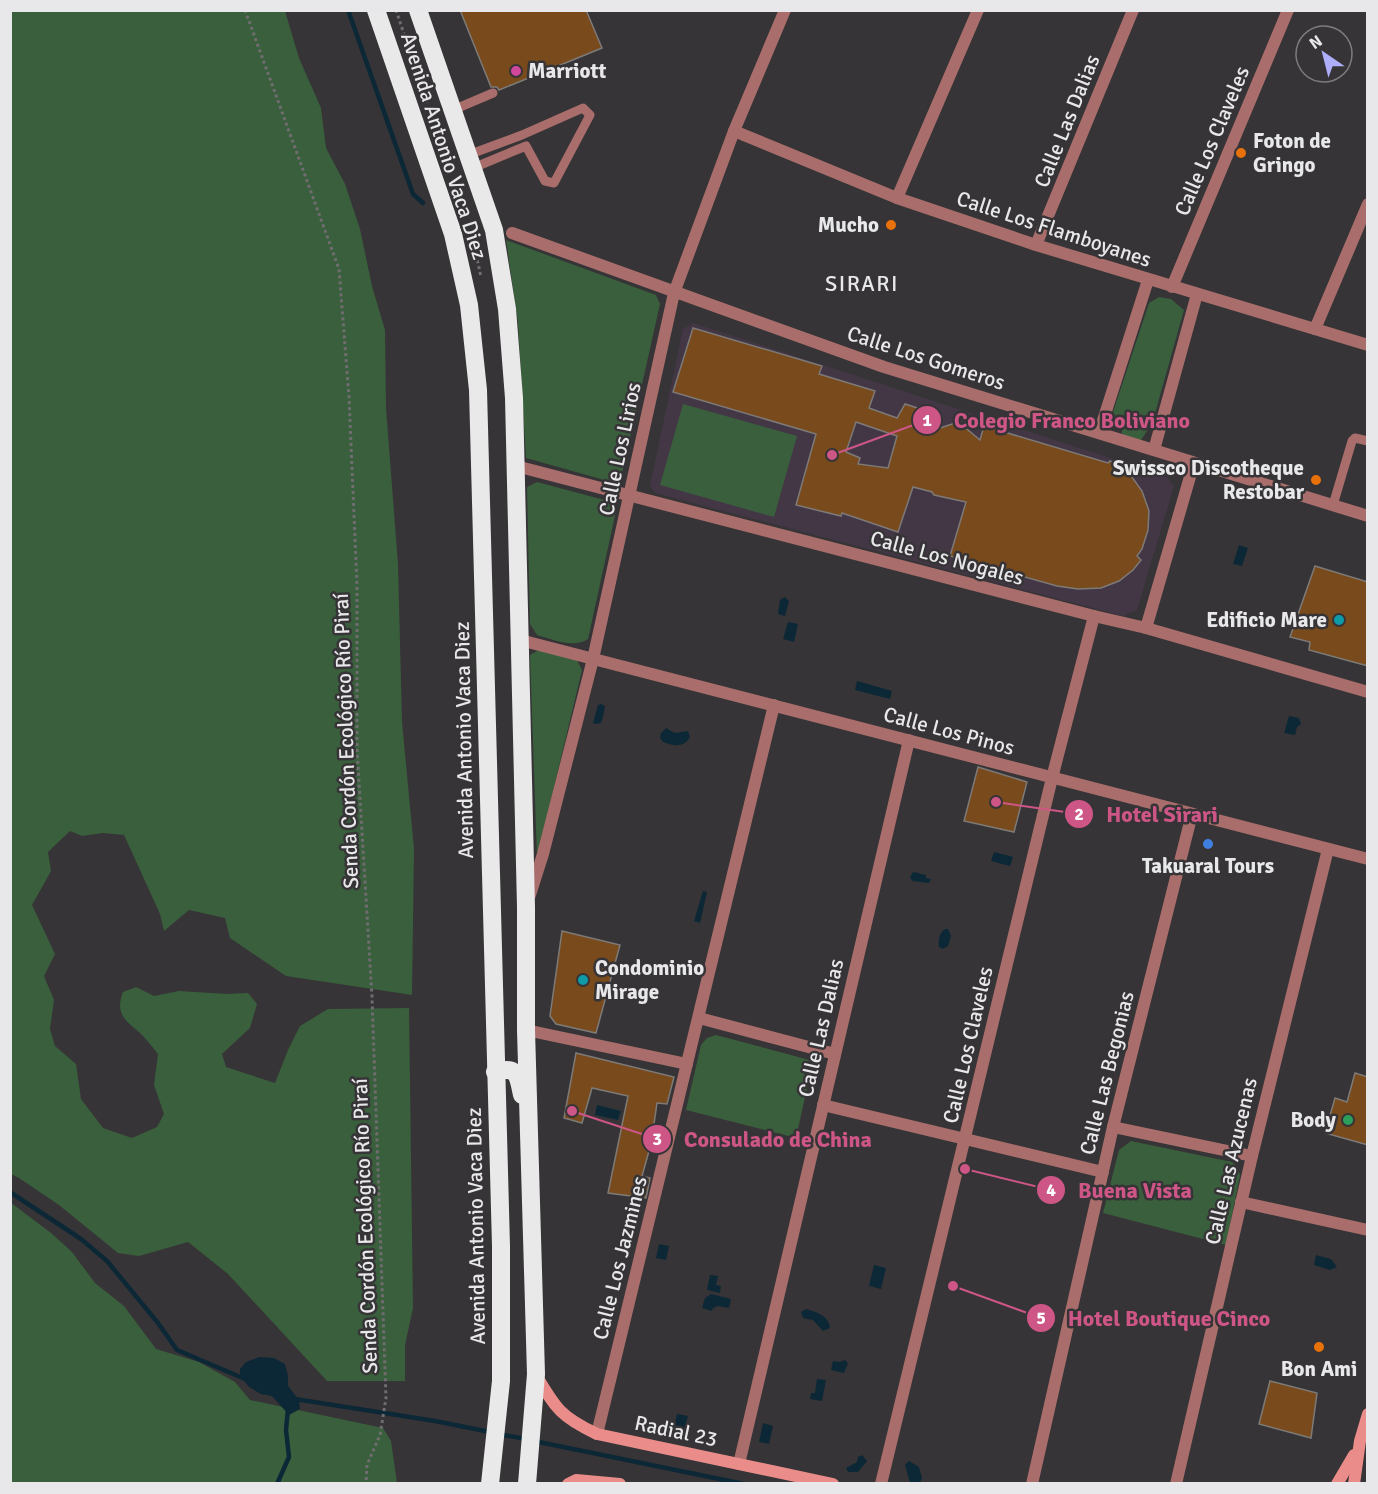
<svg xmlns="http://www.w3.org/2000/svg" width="1378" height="1494" viewBox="0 0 1378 1494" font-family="Signika,sans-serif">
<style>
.education{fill:#433746}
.green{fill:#3a5f3d}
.water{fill:#0c2836}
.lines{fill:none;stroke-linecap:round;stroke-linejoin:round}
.stream{stroke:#0c2836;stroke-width:4.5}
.building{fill:#784a1c;stroke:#7d7a78;stroke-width:1.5;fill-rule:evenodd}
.path{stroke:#6f6d6f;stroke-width:3;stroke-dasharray:3 3;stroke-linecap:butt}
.lane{stroke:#a96e6c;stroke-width:9}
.street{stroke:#a96e6c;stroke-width:12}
.secondary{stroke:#ea8d8a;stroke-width:12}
.highway{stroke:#e9e9e9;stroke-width:18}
.hotel-dot{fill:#d1479c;stroke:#363436;stroke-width:2}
.food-dot{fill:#e8710a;stroke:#363436;stroke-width:2}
.culture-dot{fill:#0f9aa8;stroke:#363436;stroke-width:2}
.shop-dot{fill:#3f7fe0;stroke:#363436;stroke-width:2}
.leisure-dot{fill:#2e9e5b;stroke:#363436;stroke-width:2}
.labels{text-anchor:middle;stroke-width:5;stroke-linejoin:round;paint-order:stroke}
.poi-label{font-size:21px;font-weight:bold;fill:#e8e7e9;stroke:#363436;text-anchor:end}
.street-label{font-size:21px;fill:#e8e7e9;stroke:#363436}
.neighbourhood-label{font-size:22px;letter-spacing:1.5px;fill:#e8e7e9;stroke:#363436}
.leader{fill:none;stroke:#cd5686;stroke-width:2}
.callout-dot{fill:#cd5686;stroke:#363436;stroke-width:2}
.mark-label{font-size:18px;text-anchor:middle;font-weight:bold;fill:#fff}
.callout-label{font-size:22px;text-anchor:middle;font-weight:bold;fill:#cd5686;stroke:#363436;stroke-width:5;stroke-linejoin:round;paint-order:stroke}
</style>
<rect width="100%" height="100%" fill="#363436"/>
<path class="education" d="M693,323L1166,476L1174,486L1137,610L1123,616L655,493L650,486L683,329Z"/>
<g class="green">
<path d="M10,11H285L299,58L321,108L326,148L345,184L360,229L372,286L385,330L386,408L398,564L402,722L414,849L412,995L286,976L230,938L225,918L189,910L164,931L160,914L124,835L103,833L82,836L70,831L48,852L51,871L32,905L55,954L44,976L54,1000L50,1029L55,1046L76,1064L81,1099L103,1128L132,1138L157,1127L164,1114L154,1085L158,1054C153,1048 148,1041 142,1035C127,1021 114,1015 123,992L136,987L154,996L179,991L227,994L248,993L257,1004L250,1028L222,1054L226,1067L275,1083L288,1050L300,1026L328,1009L409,1008L413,1308L405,1345V1381H327L228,1274L188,1242L139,1256L118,1253L59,1205L19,1178L11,1174Z"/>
<path d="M506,240L656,295L660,304L622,474L617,478L608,481L526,458L518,323Z"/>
<path d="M1159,297L1171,299L1184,310L1152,424L1141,440L1122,435V428L1113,412L1149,303Z"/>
<path d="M683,404L797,436L774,517L660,485Z"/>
<path d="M537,482L612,502L616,511L588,639C574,649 552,639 537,635L530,624L527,487Z"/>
<path d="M539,650L577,660L582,670L537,858L530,655Z"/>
<path d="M716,1035L813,1061L796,1138L686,1110L701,1045L707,1038Z"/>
<path d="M1131,1141L1232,1162L1237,1167L1240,1175L1226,1245L1103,1213L1119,1150Z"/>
<path d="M10,1202L51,1233L72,1252L95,1283L124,1306L156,1349L199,1362L235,1382L250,1400L383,1428L391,1441L397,1483H11Z"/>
</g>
<g class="water">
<path d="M1239,545L1248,548L1242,566L1233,564Z"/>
<path d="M785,597L789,601L785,616L778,614L780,600Z"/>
<path d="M788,622L798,624L794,642L783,639Z"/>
<path d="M857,681L892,691L890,699L855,690Z"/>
<path d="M601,704L605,706C604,712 603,718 601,723L595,724L593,723L598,705Z"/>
<path d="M1289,716L1299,718L1301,724L1297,727L1295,735L1284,733Z"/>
<path d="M666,728L675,733L688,731L690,737C684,748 674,746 663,742L660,738L661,733Z"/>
<path d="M994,852L1013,857L1010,866L991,861Z"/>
<path d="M914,872L926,875V878L931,879L929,883L913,881L910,878L912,873Z"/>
<path d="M703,891L707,892L700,923L694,921Z"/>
<path d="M945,929H948L951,936L948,946L943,949L939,947C938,940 939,933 945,929Z"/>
<path d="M597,1105L621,1111L618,1120L595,1115Z"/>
<path d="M659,1244L669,1246L666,1260L656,1258Z"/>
<path d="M1316,1255L1331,1259L1337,1267L1330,1270L1314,1265Z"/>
<path d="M874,1265L886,1268L881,1289L869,1286Z"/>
<path d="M710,1275L718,1276L716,1285L721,1286L720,1293L707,1290Z"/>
<path d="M711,1294L731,1299L729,1308L718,1306L713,1308L712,1311L702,1308L705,1298Z"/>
<path d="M806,1309C817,1312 829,1316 830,1328L823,1331L813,1320L803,1318L801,1312Z"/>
<path d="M259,1357L274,1358L285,1364L288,1376V1386L299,1400L300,1409L289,1415L272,1396L261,1394L249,1387L240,1376V1369L246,1362Z"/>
<path d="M845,1360L848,1363L844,1373L831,1370L833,1361L840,1362Z"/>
<path d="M817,1379L826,1380L822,1401L810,1399L811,1393H815Z"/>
<path d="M677,1414L688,1416L684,1431L674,1428Z"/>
<path d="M763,1423L773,1426L769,1444L759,1442Z"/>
<path d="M862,1455L867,1461L858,1472H848L846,1468L857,1462L858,1457Z"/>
<path d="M909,1461L919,1467L922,1478L920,1483H910L905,1465Z"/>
</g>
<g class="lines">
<g class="stream">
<path d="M348,10L413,194L423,203"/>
<path d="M10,1192L81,1239L107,1261L158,1323L177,1350L245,1379"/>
<path d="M295,1399L435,1421L490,1432"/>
<path d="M498,1434L526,1439"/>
<path d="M534,1441L744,1484"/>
<path d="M277,1484L289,1457L286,1430L288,1409"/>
</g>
</g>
<g class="building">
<path d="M460,10H586L602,48L499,90L497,87H491Z"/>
<path d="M693,328L822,366L819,374L875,391L869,408L897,418L905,404L936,414L931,431L955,423L962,425L980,440L984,426L1108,463L1110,461L1127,470L1142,491L1149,511L1148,530L1142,549L1137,556L1141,560L1133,570L1119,581L1101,588L1078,589L1057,586L950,556L966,502L934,495L932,492L913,487L898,532L842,513L841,516L796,505L816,434L673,392ZM856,422L897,436L888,468L858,464L860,458L846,452Z"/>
<path d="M1315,566L1368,582V666L1309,650L1310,642L1290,637Z"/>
<path d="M978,767L1027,782L1014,832L964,821Z"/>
<path d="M562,931L620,945L596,1033L556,1024L550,1016Z"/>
<path d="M576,1053L674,1077L667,1104L657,1103L654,1124L663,1127L657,1153L649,1151L642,1176L650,1178L646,1198L608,1193L628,1096L592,1088L582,1123L564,1118Z"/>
<path d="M1355,1073L1368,1077V1145L1325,1133L1335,1098L1347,1102Z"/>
<path d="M1270,1381L1317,1393L1311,1438L1259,1424Z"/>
</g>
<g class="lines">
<g class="path">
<path d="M245,10L339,269L349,397L357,585V749L372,997L386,1398L380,1435L367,1465L366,1484"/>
<path d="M396,10L427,103"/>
<path d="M471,231L481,277"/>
</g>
<g class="lane">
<path d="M453,110L493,93"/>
<path d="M468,155L522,135L583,108L590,115L554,183L545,181L526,146L473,168"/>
<path d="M1333,505L1352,441L1355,438L1368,441"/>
</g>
<g class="street">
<path d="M734,131L897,198L1036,245L1368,345"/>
<path d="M897,198L978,10"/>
<path d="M512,233L884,367L1368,516"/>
<path d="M1036,245L1133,10"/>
<path d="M1172,287L1288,10"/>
<path d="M1315,329L1368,204"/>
<path d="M1099,433L1148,280"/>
<path d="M1154,450L1197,294"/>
<path d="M516,466L1094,616L1146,628L1368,692"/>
<path d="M1146,628L1194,463"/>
<path d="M520,640L1368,859"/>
<path d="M530,895L543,854L593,659L674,293L734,131L785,10"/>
<path d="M699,1018L835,1054"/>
<path d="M526,1030L687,1064"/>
<path d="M823,1105L1103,1172"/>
<path d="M1113,1127L1252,1156"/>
<path d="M1241,1202L1368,1230"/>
<path d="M597,1434L774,705"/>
<path d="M739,1464L909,740"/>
<path d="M881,1484L1052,778L1094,616"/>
<path d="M1032,1484L1113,1127L1192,814"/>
<path d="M1176,1484L1252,1156L1328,849"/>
</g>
<g class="secondary">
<path d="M536,1375C556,1409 561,1417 597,1434L833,1484"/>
<path d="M568,1484L576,1480L620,1484"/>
<path d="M1337,1484L1354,1455"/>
<path d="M1354,1484L1360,1441L1368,1414"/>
</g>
<g class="highway">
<path d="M376,10L453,234L469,305L478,390L501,1246V1381L490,1484"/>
<path d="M418,10L494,230L507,309L514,398L526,907V1030L536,1374L527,1484"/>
<path d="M495,1072C518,1065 518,1076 522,1095"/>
</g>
</g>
<circle class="hotel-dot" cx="516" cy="71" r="6"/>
<g class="food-dot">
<circle cx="1241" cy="153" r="6"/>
<circle cx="891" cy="225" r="6"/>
<circle cx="1316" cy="480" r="6"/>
<circle cx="1319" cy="1347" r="6"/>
</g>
<g class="culture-dot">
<circle cx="1339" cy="620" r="6"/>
<circle cx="583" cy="980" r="6"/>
</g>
<circle class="shop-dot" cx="1208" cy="844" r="6"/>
<circle class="leisure-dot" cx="1348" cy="1120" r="6"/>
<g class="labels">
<g class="poi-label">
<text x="528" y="78" text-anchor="start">Marriott</text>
<text x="1253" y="148" text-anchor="start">Foton de<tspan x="1253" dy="24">Gringo</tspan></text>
<text x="879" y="232">Mucho</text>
<text x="1304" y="475">Swissco Discotheque<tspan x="1304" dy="24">Restobar</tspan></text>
<text x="1327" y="627">Edificio Mare</text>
<text x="1208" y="873" text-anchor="middle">Takuaral Tours</text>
<text x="595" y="975" text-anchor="start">Condominio<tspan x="595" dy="24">Mirage</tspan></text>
<text x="1336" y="1127">Body</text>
<text x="1319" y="1376" text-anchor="middle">Bon Ami</text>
</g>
<g class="street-label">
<text transform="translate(1067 121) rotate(-68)" y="7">Calle Las Dalias</text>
<text transform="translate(1212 141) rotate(-67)" y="7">Calle Los Claveles</text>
<text transform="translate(444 146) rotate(72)" y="7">Avenida Antonio Vaca Diez</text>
<text transform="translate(1054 229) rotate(18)" y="7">Calle Los Flamboyanes</text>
<text transform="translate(926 358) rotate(18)" y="7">Calle Los Gomeros</text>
<text transform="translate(620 449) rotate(-78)" y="7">Calle Los Lirios</text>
<text transform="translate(947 558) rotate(15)" y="7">Calle Los Nogales</text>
<text transform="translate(949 731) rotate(15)" y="7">Calle Los Pinos</text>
<text transform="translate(464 740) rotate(-91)" y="7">Avenida Antonio Vaca Diez</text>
<text transform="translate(346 741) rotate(-92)" y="7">Senda Cordón Ecológico Río Piraí</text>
<text transform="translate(821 1028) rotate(-77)" y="7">Calle Las Dalias</text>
<text transform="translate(968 1045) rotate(-77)" y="7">Calle Los Claveles</text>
<text transform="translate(1107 1073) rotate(-76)" y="7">Calle Las Begonias</text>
<text transform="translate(1231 1161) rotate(-77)" y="7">Calle Las Azucenas</text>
<text transform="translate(365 1226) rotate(-92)" y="7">Senda Cordón Ecológico Río Piraí</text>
<text transform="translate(476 1226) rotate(-91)" y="7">Avenida Antonio Vaca Diez</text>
<text transform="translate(620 1258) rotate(-76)" y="7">Calle Los Jazmines</text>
<text transform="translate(676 1431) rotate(12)" y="7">Radial 23</text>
</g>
<g class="neighbourhood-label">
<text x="862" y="291">SIRARI</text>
</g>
</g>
<path class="leader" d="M832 455L927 420M996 802L1079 814M572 1111L657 1139M965 1169L1051 1190M953 1286L1041 1318"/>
<g class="callout-dot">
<circle cx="832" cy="455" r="6"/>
<circle cx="996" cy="802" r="6"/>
<circle cx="572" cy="1111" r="6"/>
<circle cx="965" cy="1169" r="6"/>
<circle cx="953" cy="1286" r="6"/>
<circle cx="927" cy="420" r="15"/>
<circle cx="1079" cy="814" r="15"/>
<circle cx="657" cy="1139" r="15"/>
<circle cx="1051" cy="1190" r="15"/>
<circle cx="1041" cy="1318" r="15"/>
</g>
<g class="mark-label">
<text x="927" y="426">1</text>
<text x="1079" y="820">2</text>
<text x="657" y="1145">3</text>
<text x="1051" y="1196">4</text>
<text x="1041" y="1324">5</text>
</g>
<g class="callout-label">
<text x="1072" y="428">Colegio Franco Boliviano</text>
<text x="1162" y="822">Hotel Sirari</text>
<text x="778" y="1147">Consulado de China</text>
<text x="1135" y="1198">Buena Vista</text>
<text x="1169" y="1326">Hotel Boutique Cinco</text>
</g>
<rect width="1378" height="1494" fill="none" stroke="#e8e7e9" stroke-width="24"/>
<g transform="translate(1324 54) rotate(325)"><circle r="28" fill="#363436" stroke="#7d7c7e" stroke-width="1.5"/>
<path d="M0-4.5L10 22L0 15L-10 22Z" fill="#aeaefb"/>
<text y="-9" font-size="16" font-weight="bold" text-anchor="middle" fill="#e8e7e9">N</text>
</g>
</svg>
